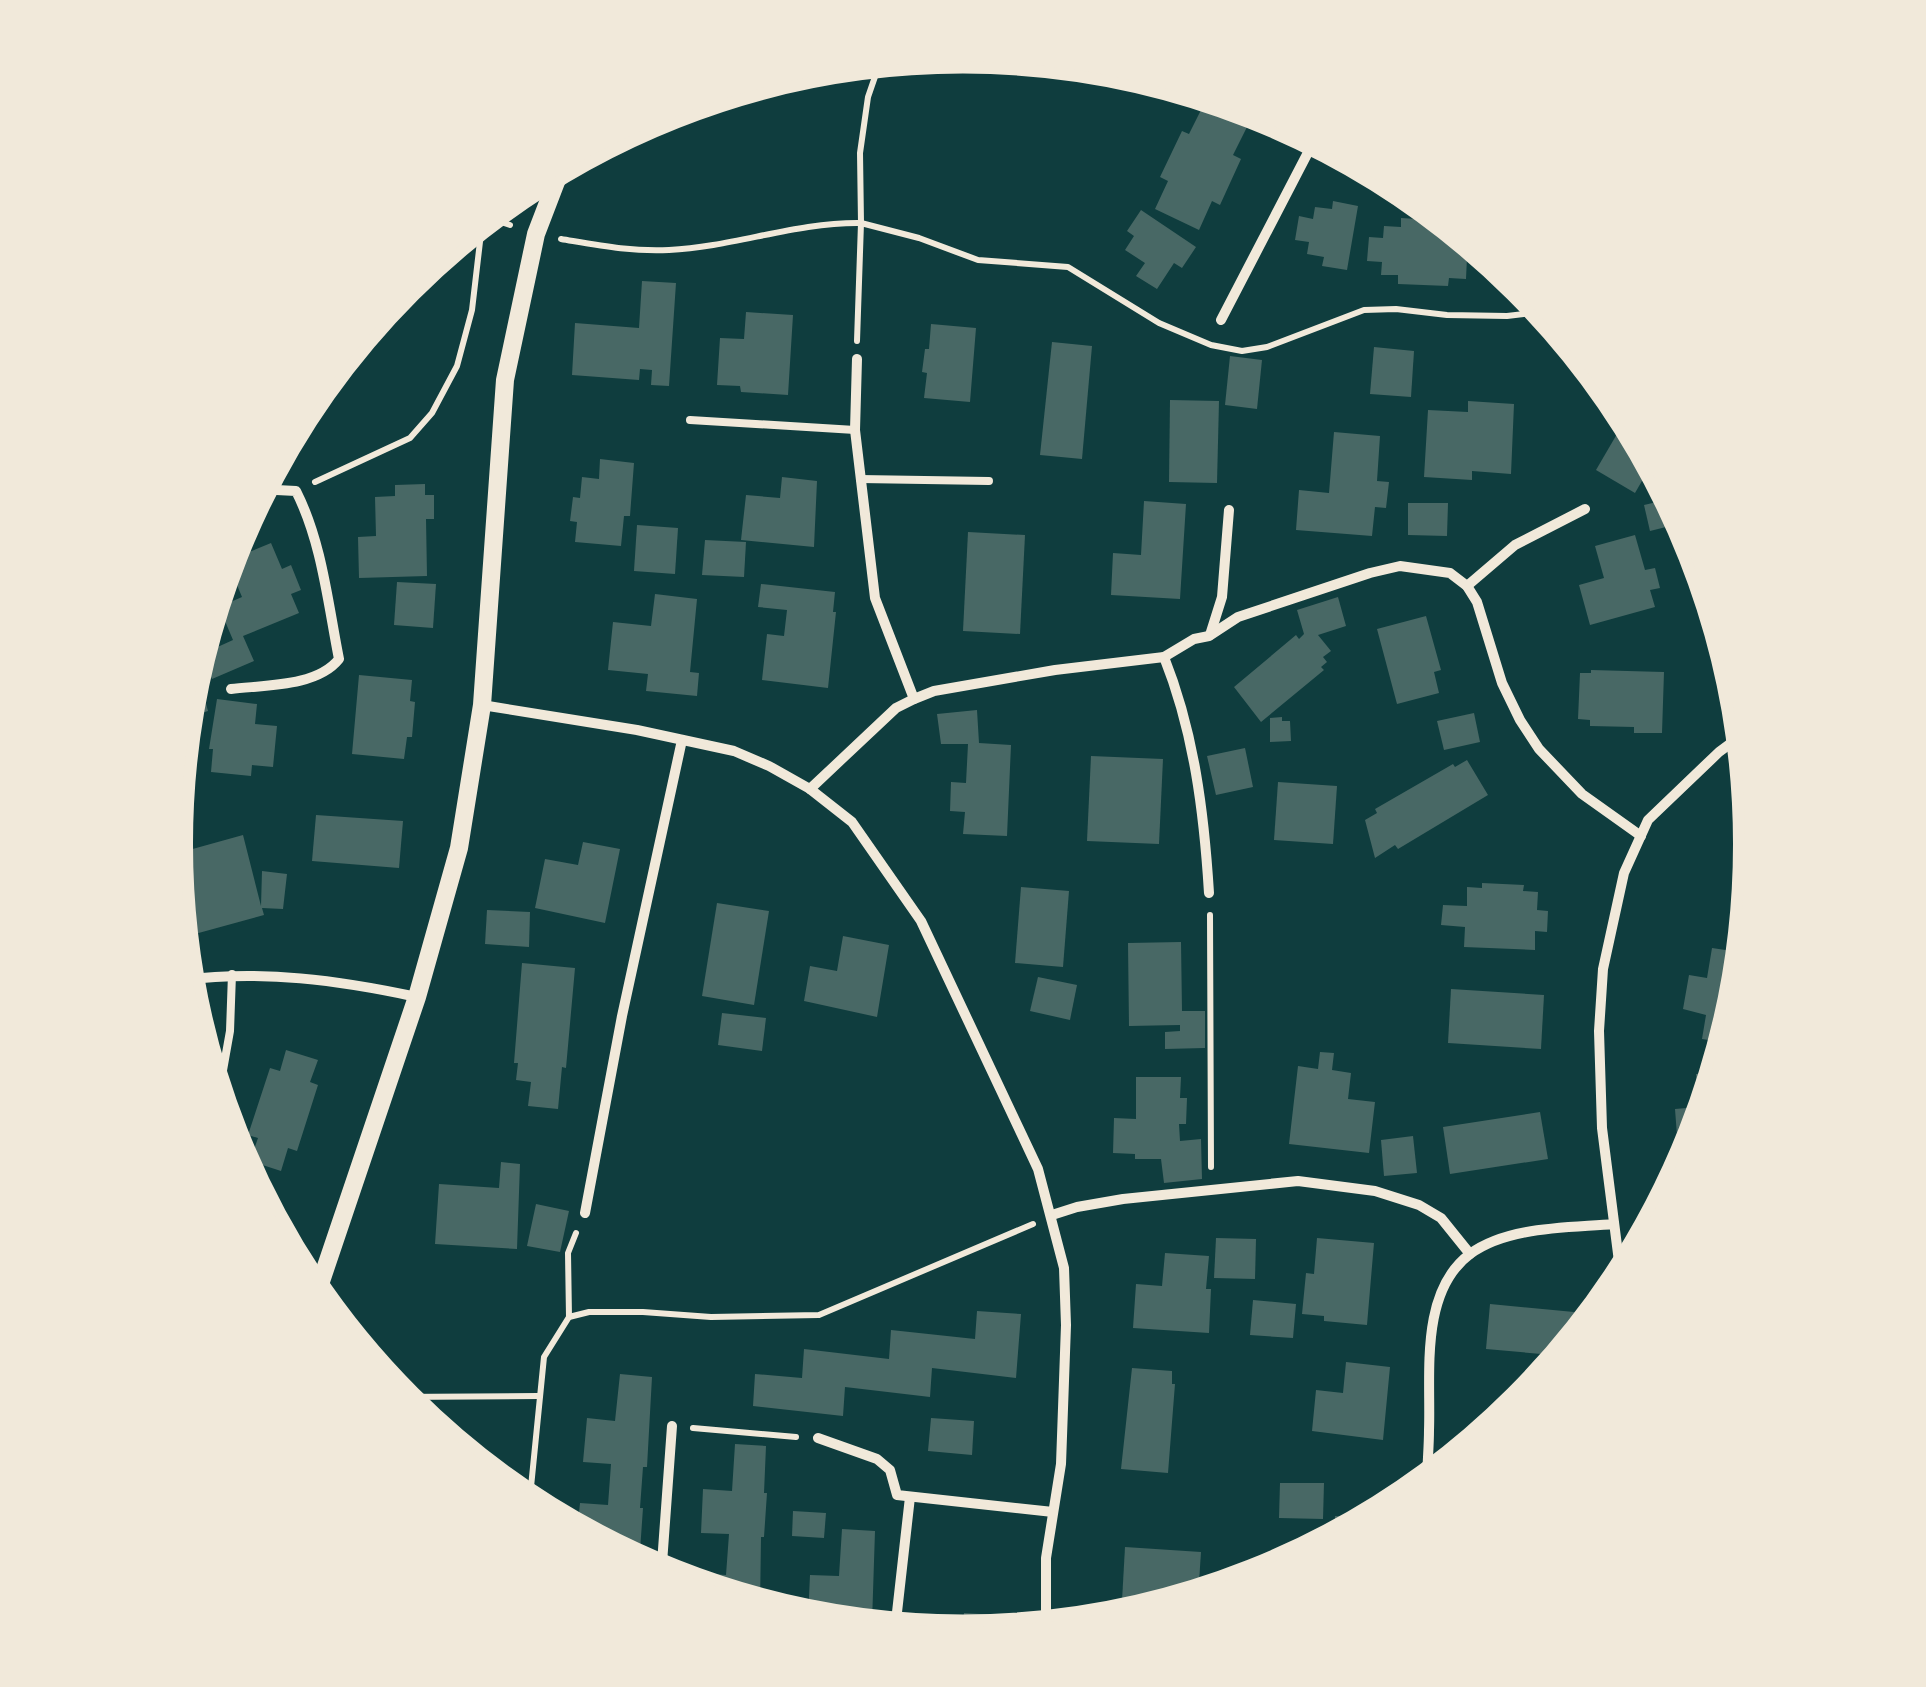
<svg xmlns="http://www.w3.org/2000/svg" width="1926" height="1687" viewBox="0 0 1926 1687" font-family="'Golos Text',sans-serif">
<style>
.building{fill:#486865}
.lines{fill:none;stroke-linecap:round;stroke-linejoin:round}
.path{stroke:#f1e9da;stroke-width:6}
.service{stroke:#f1e9da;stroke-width:8}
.minor{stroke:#f1e9da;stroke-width:10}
.tertiary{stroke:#f1e9da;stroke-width:18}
.rim{fill:none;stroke:#f1e9da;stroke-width:12}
</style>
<rect width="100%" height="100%" fill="#0f3d3e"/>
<g class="building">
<path d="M1202,91L1252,106L1264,110L1259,120Z"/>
<path d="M1203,106L1247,127L1233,155L1241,159L1220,205L1212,201L1199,230L1155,209L1168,181L1160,177L1182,131L1189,134Z"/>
<path d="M1333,201L1358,206L1347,270L1322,266L1324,257L1307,254L1309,242L1295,240L1299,216L1313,219L1315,207L1332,209Z"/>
<path d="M1141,210L1196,247L1182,268L1174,263L1157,289L1136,276L1145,263L1125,250L1134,236L1127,231Z"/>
<path d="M1401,218L1449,221L1451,229L1460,230L1468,236L1466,279L1449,278L1448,286L1398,284V275H1381L1382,262L1367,261L1369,237L1383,238L1384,226L1401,227Z"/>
<path d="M1487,252L1520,279L1503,280L1502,271L1488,272Z"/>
<path d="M642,281L676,283L669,386L651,385L652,370L640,369L639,380L572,375L575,323L639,328Z"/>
<path d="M746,312L793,315L788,395L741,392L740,386L717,385L720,338L744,339Z"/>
<path d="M931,324L976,328L970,402L924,398L927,373L922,372L925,349H929Z"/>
<path d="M1052,342L1092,346L1082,459L1040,455Z"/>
<path d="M1374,347L1414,351L1411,397L1370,394Z"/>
<path d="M1230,356L1262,360L1257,409L1225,405Z"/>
<path d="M1170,400L1219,401L1217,483L1169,482Z"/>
<path d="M1468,401L1514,404L1511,474L1472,471V480L1424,477L1428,410L1468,412Z"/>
<path d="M1334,432L1380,436L1377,481L1389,482L1386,508L1375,507L1372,536L1296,530L1299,490L1329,493Z"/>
<path d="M1617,434L1650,454L1654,460L1635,493L1596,470Z"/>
<path d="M600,459L634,463L630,516H624L621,546L575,542L577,522L570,521L573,497L580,498L582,477L599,479Z"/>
<path d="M782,477L817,481L814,547L741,540L746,495L780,498Z"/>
<path d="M425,484V495H434V519H426L427,576L359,578L358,537L376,536L375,497L395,496V485Z"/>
<path d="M1674,498L1686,522L1650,531L1644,505Z"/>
<path d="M1144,501L1186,504L1180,599L1111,595L1113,553L1141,555Z"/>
<path d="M1408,503H1448L1447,536L1408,535Z"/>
<path d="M637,525L678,528L675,574L634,571Z"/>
<path d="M968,532L1025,535L1020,634L963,631Z"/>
<path d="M1635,535L1645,570L1655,568L1660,588L1650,590L1655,607L1590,625L1579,585L1604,578L1595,546Z"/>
<path d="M705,540L746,542L744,577L702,575Z"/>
<path d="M271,543L282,569L291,565L301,590L291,594L299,613L243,636L254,661L212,679L202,654L233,640L219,607L242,597L227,561Z"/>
<path d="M397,582L436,584L433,628L394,625Z"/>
<path d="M761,584L835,592L833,612H836L828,688L762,680L767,634L784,636L787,610L758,607Z"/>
<path d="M655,594L697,599L690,672L699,673L697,696L646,691L648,674L608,670L613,622L651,626Z"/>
<path d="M1338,597L1346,626L1318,635L1331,651L1323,657L1327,662L1321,667L1324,670L1261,722L1234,687L1296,635L1299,639L1304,634L1297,610Z"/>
<path d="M1426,616L1441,670L1434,672L1439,693L1397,704L1377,629Z"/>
<path d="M1591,670L1664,672L1662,733H1634V727L1590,726V720L1578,719L1580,673H1591Z"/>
<path d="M359,675L412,680L410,701L415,702L412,737H407L404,759L352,754Z"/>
<path d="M201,685L208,711L183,719L184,692Z"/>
<path d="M217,699L257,704L255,724L277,726L273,767L252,765L251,776L211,772L213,749H209Z"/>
<path d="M977,710L979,743L1011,745L1007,836L963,834L965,812L950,811L951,782L966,783L968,744H941L937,714Z"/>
<path d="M1474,713L1480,742L1444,750L1437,721Z"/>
<path d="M1282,717V721H1290L1291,741L1270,742V718Z"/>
<path d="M1245,748L1253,787L1216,795L1207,756Z"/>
<path d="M1091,756L1163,759L1159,844L1087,841Z"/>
<path d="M1467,760L1488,795L1398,849L1395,845L1375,858L1365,820L1377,813L1375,809L1453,764L1455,767Z"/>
<path d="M1278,782L1337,786L1333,844L1274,840Z"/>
<path d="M1753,812L1756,844L1750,905L1735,899L1756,842L1744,838Z"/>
<path d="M316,815L403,821L399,868L312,861Z"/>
<path d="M243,835L261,906L262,871L287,874L283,909L262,908L264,915L184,937L182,928L178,929L171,855Z"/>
<path d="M583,842L620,849L605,923L535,908L545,859L578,865Z"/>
<path d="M1482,883L1524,885L1523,891L1538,892L1537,910L1548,911L1547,932L1535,931V950L1464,947L1465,927L1441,925L1443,905L1467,906V887L1482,888Z"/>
<path d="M1021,887L1069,891L1063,967L1015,963Z"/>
<path d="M717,903L769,911L754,1005L702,996Z"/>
<path d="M487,910L530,912L529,947L485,944Z"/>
<path d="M843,936L889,945L877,1017L804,1001L810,966L837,971Z"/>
<path d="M1181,942L1182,1011H1205V1048L1165,1049V1032L1180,1031V1025L1129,1026L1128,943Z"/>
<path d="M1712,948L1746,953L1741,999L1728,1043L1702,1039L1706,1015L1683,1009L1689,975L1707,978Z"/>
<path d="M522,963L575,968L566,1068L562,1067L558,1109L528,1106L531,1082L516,1080L518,1063H514Z"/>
<path d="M1038,977L1077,985L1070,1020L1030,1011Z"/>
<path d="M1451,989L1544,995L1541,1049L1448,1043Z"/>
<path d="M189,1012L204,1013L201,1052Z"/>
<path d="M722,1013L766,1018L762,1051L718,1045Z"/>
<path d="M286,1050L318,1060L310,1082L318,1085L297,1151L288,1148L281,1171L250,1161L258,1138L248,1135L270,1068L280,1071Z"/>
<path d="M1320,1052L1334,1053L1332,1070L1351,1073L1348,1099L1375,1102L1369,1153L1289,1144L1298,1066L1318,1069Z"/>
<path d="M1719,1072L1696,1148L1678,1149L1675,1109L1698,1107L1696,1074Z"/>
<path d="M1136,1077H1181L1180,1098H1187L1186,1124H1179L1180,1141L1201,1139L1202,1179L1164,1183L1161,1159H1135V1154L1113,1153L1114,1118L1136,1119Z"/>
<path d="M1540,1112L1548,1159L1450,1174L1443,1127Z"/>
<path d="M1413,1136L1417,1173L1384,1176L1381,1140Z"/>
<path d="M501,1162L520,1164L517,1249L435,1244L439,1184L499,1188Z"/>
<path d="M536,1204L569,1211L560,1252L527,1246Z"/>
<path d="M1216,1238L1256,1239L1255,1279L1214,1278Z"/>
<path d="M1317,1238L1374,1243L1367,1325L1324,1321V1316L1302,1314L1306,1273L1314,1274Z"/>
<path d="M1165,1253L1209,1256L1206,1289H1211L1209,1333L1133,1328L1136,1284L1162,1286Z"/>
<path d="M1253,1300L1296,1304L1293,1338L1250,1335Z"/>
<path d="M1490,1304L1574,1312L1570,1349L1564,1356L1486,1349Z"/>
<path d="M977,1311L1021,1314L1016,1378L932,1368L930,1397L845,1387L843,1416L753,1406L755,1374L802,1378L804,1349L889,1359L891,1330L975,1339Z"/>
<path d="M1346,1362L1390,1367L1383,1440L1312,1431L1316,1390L1343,1393Z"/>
<path d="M1132,1368L1172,1371V1384H1175L1168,1473L1121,1469Z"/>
<path d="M620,1374L652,1377L647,1467H643L640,1508H643L640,1551H636L635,1563L577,1532L580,1503L608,1505L611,1464L583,1462L587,1418L615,1421Z"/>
<path d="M1499,1403L1521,1407L1494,1430Z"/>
<path d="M931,1418L974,1421L972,1455L928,1451Z"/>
<path d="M735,1444L766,1446L764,1493H767L764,1537H761L760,1607L697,1588L698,1573L726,1575L729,1534L701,1533L703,1489L732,1491Z"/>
<path d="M1280,1483H1324L1323,1519L1279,1518Z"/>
<path d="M793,1511L826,1513L824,1538L792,1536Z"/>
<path d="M1335,1516L1377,1518L1334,1541Z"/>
<path d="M842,1529L875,1531L872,1623H868V1628L808,1619L810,1575L839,1576Z"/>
<path d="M1125,1547L1201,1552L1198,1597L1174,1605L1122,1601Z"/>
<path d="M964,1613L996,1615L995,1634L962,1637Z"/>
</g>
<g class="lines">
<g class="path">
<path d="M483,216L510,225"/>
<path d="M561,239C597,245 632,252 669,250C734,247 795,222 861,223L860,153L868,97L878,68L876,59"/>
<path d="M857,341L861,223L919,238L978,260L1068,267L1159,323L1211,345L1242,351L1267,347L1364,310L1396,309L1447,315L1507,316L1548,311"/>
<path d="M315,482L410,438L432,413L457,366L472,310L483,216"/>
<path d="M1210,915L1211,1167"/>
<path d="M569,1317L568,1253L576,1233"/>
<path d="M396,1397L538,1396"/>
<path d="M693,1428L796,1437"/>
<path d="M529,1507L544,1357L569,1317L589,1312H643L711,1317L819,1315L1033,1224"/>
</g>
<g class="service">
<path d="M690,420L855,430"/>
<path d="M860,479L989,481"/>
<path d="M217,1104L230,1031L232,974"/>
</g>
<g class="minor">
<path d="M1221,320L1316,137"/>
<path d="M857,359L855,430L875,598L914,699"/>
<path d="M1467,586L1515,545L1585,509"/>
<path d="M1210,635L1222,597L1229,510"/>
<path d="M1164,657C1194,732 1204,812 1209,893"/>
<path d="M231,689C264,685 317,687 339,659C328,604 322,542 296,491L257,489"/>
<path d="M482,705L637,730L734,751L769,766L810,789L852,822L921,921L1038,1169L1064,1268L1066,1325L1061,1464L1046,1558V1629"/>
<path d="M810,789L896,708L914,699L934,691L1055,670L1164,657L1194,639L1209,636L1238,617L1370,573L1400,566L1450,573L1467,586L1477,602L1502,683L1520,720L1539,749L1582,794L1641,836"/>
<path d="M183,980C263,970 338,980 417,997"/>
<path d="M585,1213L622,1016L682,740"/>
<path d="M1052,1215L1077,1207L1123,1199L1298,1181L1375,1191L1419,1205L1441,1218L1470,1254"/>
<path d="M1622,1285L1602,1128L1599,1031L1603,969L1624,873L1648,820L1719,752L1746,732"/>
<path d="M818,1438L877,1459L890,1470L897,1495L1053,1512"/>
<path d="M1427,1485C1427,1466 1429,1448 1429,1430C1431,1375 1419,1292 1470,1254C1508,1226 1569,1228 1614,1224"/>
<path d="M661,1577L672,1426"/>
<path d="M895,1630L910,1497"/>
</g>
<path class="tertiary" d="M315,1299L417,997L459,848L482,705L505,380L536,234L564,161"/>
</g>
<path d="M0 0H1926V1687H0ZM187 844a776 776 0 1 1 1552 0a776 776 0 1 1-1552 0Z" fill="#f1e9da" fill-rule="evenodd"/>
<path class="rim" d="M187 844a776 776 0 1 1 1552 0a776 776 0 1 1-1552 0Z"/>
</svg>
